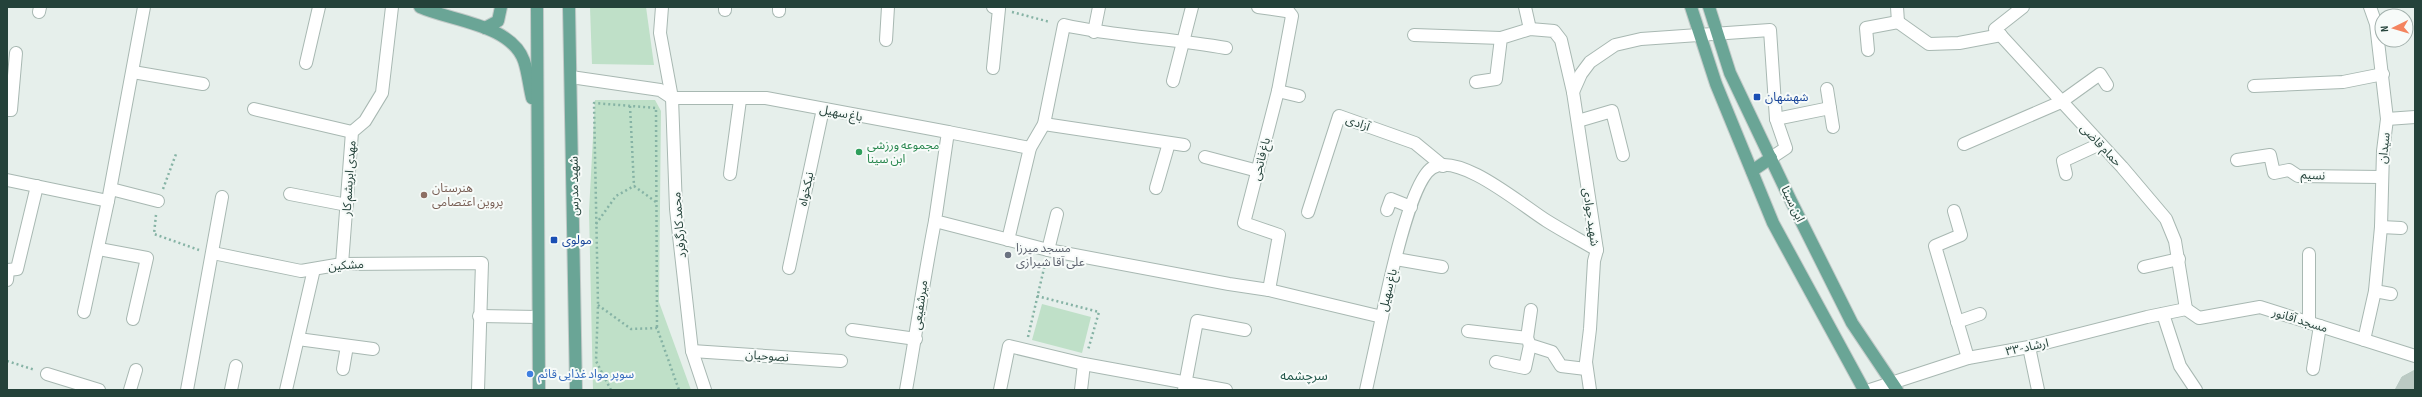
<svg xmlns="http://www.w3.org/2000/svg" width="2422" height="397" viewBox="0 0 2422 397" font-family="'Sofia Sans Condensed','Noto Sans Arabic',sans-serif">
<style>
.green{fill:#bfe0c8}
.building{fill:#bbcac4;stroke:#b8c9c2}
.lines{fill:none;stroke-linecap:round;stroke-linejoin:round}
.minor-casing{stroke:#a8b8b2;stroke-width:14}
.major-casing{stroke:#c2cac8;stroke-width:14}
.path{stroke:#86b3a5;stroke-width:2.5;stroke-dasharray:2 3;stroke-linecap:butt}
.minor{stroke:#fff;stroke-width:12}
.major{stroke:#6aa596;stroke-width:12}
.transit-dot{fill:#1a4fb4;stroke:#f7fbf9;stroke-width:1.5}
.leisure-dot{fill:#2e9e5b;stroke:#f7fbf9;stroke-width:1.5}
.education-dot{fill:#8d6e63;stroke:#f7fbf9;stroke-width:1.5}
.worship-dot{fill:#6b7280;stroke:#f7fbf9;stroke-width:1.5}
.shop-dot{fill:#3f7fe0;stroke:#f7fbf9;stroke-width:1.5}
.labels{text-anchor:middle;stroke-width:4;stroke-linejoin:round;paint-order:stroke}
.transit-label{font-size:12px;fill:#164399;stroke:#f7fbf9;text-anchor:start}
.street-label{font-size:12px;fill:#24423a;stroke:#f7fbf9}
.leisure-label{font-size:12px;fill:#27864d;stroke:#f7fbf9;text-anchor:start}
.education-label{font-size:12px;fill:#785e54;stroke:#f7fbf9;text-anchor:start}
.worship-label{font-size:12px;fill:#5b616d;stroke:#f7fbf9;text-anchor:start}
.shop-label{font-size:12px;fill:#366cbe;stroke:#f7fbf9;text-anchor:start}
.neighbourhood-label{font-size:13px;fill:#1f5548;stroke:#f7fbf9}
</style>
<rect width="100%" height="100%" fill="#e6efeb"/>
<g class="green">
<path d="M590,7H646L654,65L592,64Z"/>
<path d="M595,100H655L661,111L659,302L691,390H593L589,211Z"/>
<path d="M1042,304L1091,317L1082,353L1032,340Z"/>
</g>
<path class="building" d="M2415,370V390H2395L2402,377Z"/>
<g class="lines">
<defs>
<g id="minor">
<path d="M662,7L660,33L672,98L676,209L692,351L705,390"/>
<path d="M725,7V10"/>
<path d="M993,7L999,9L993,68"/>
<path d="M1258,7L1286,11"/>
<path d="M1525,7L1530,29"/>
<path d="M1897,7L1898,22"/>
<path d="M2023,7L1995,29L2122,167L2166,219L2175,241L2186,309"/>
<path d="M779,11V7"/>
<path d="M39,12L40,7"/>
<path d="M1898,22L1929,44L1959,43L2001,35"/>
<path d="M1094,32L1099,7"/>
<path d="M1414,35L1501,38"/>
<path d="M886,40L888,7"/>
<path d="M1868,50L1866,28L1898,22"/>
<path d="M306,63L319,7"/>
<path d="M133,72L203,84"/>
<path d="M571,77L660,90L672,98H766L948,132L935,221L1048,250L1229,284L1269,290L1382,317C1388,288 1410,182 1432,168C1459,151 1524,207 1547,221C1563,231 1580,240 1597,250"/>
<path d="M1173,81L1192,7"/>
<path d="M1476,82L1496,79L1501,38L1530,29L1554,31L1561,40L1573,92L1597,250L1594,261L1590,329L1586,362L1590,390"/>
<path d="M2254,86L2343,82L2383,74"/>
<path d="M1827,89L1830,108"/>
<path d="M1278,91L1299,96"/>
<path d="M1573,92L1581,74L1590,62L1615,45L1641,39L1770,30L1776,119L1786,148L1771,158"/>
<path d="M254,109L352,132"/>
<path d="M7,110H11L16,53"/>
<path d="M1776,119L1830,108L1833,127"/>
<path d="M2387,119L2415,117"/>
<path d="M1578,121L1612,111L1623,155"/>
<path d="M1044,124L1184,145"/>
<path d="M948,132L1030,148"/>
<path d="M1964,144L2061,102L2100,74L2107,85"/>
<path d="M1205,157L1258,171"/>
<path d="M2237,160L2270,155L2274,173L2289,170L2298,176L2381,177"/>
<path d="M730,174L740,100"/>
<path d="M2066,174L2063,161L2100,144"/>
<path d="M7,180L108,201L144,7"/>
<path d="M1156,188L1169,143"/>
<path d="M111,189L158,201"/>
<path d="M290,194L347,205"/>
<path d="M1387,210L1391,199L1411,207"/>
<path d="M1954,211L1961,235L1935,246L1968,358"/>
<path d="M1308,212L1339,116L1415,143L1443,166"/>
<path d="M2381,227L2401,228"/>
<path d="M1008,240L1030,148L1044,124L1064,25C1117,37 1172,38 1226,48"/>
<path d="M99,249L147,258L133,319"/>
<path d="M1048,250L1057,214"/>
<path d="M213,253L301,271L342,264L482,263L478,390"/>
<path d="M2309,254V323"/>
<path d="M1396,259L1442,267"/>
<path d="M342,264L352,132L365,121L382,93L392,7"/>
<path d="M2144,267L2179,259"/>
<path d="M789,268L823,109"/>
<path d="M7,280L8,270L17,269L37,186"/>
<path d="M1269,290L1279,235L1244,223L1278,91L1292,16L1285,7"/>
<path d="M2375,291L2391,294"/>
<path d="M2186,309L2199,318L2260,307L2415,356"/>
<path d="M84,312L108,201"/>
<path d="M2163,314L2180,366L2196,390"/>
<path d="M479,316L538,317"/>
<path d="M1957,322L1980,314"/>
<path d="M852,330L916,339"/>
<path d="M1468,331L1527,338L1530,345L1552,352L1561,366L1586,369"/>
<path d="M1527,338L1531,310"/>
<path d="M298,339L373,349"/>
<path d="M2364,340L2375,291L2381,227L2383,151L2387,119L2376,24L2370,7"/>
<path d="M2029,347L2038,390"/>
<path d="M692,351L841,361"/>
<path d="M1496,362L1525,368L1530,345"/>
<path d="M343,369L347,346"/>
<path d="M2313,369L2320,326"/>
<path d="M47,374L99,390"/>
<path d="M130,390L136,370"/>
<path d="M187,390L222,197"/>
<path d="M231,390L236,366"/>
<path d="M286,390L314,269"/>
<path d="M906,390C916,334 924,277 935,221"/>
<path d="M1000,390L1009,346L1084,364L1226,390"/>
<path d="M1081,390L1084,364"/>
<path d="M1184,390L1197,321L1245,330"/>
<path d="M1366,390L1382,317"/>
<path d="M1870,390L1968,358L2029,347L2147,317L2186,309"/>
</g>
<g id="major">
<path d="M420,7C451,21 511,24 524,61C528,73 529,86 532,98"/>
<path d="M537,7L539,390"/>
<path d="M569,7L576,390"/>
<path d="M1691,7L1716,84L1773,223L1864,390"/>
<path d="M1709,7L1730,73L1791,201L1852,323L1897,390"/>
<path d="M485,28L498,21L501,7"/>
<path d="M1752,171L1771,158"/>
</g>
</defs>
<use href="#minor" class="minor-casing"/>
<use href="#major" class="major-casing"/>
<g class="path">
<path d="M1012,12L1050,22"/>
<path d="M630,106L634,186"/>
<path d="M163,189L176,154"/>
<path d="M156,215L154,234L199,250"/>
<path d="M596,224L616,196L634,186L656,202"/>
<path d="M1037,296L1099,312L1088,350"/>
<path d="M598,305L631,329L657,328L679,390"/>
<path d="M1028,337L1045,264"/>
<path d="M7,361L35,370"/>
<path d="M611,390L596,361L598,305L594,103L656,108L657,328"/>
</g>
<use href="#minor" class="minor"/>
<use href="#major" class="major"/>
</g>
<g class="transit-dot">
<rect x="1753" y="93" width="8" height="8" rx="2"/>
<rect x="550" y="236" width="8" height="8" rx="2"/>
</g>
<circle class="leisure-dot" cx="859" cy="152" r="4"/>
<circle class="education-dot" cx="424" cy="195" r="4"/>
<circle class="worship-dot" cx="1008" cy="255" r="4"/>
<circle class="shop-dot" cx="530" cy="374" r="4"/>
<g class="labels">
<g class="transit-label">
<text x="1765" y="101">شهشهان</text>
<text x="562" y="244">مولوی</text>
</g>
<g class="street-label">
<text transform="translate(841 113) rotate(11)" y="4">باغ سهیل</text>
<text transform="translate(1358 123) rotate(20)" y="4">آزادی</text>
<text transform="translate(2101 145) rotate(46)" y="4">حمام قاضی</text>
<text transform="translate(2384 148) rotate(-84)" y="4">سیدان</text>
<text transform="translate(1261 159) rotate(-76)" y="4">باغ فاتحی</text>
<text transform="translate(2313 175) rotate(3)" y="4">نسیم</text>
<text transform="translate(349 178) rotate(-86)" y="4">مهدی ابریشم کار</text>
<text transform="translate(574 186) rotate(-91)" y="4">شهید مدرس</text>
<text transform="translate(806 189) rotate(-78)" y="4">نیکخواه</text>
<text transform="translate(1793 204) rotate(64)" y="4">ابن سینا</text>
<text transform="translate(1591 217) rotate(82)" y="4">شهید جوادی</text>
<text transform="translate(679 225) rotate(-95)" y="4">محمد کارگرفرد</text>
<text transform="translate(346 265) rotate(-4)" y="4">مشکین</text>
<text transform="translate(1388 290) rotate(-76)" y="4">باغ سهیل</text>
<text transform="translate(920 305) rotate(-82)" y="4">میرشفیعی</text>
<text transform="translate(2300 320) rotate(17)" y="4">مسجد آقانور</text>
<text transform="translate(2027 347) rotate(-12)" y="4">۳۳-ارشاد</text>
<text transform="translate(767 356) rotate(4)" y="4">نصوحیان</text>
</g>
<g class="leisure-label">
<text x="867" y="149">مجموعه ورزشی<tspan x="867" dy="14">ابن سینا</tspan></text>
</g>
<g class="education-label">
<text x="432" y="192">هنرستان<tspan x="432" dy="14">پروین اعتصامی</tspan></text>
</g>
<g class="worship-label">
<text x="1016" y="252">مسجد میرزا<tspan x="1016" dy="14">علی آقا شیرازی</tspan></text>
</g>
<g class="shop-label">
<text x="538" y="378">سوپر مواد غذایی قائم</text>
</g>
<g class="neighbourhood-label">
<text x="1304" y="380">سرچشمه</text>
</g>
</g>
<rect width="2422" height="397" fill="none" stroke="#24423a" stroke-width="16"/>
<g transform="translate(2394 28) rotate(265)"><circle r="19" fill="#f7fbf9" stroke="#a3b1ad"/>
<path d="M0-3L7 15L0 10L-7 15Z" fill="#f4845f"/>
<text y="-6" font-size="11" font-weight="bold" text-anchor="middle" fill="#24423a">N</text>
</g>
</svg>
